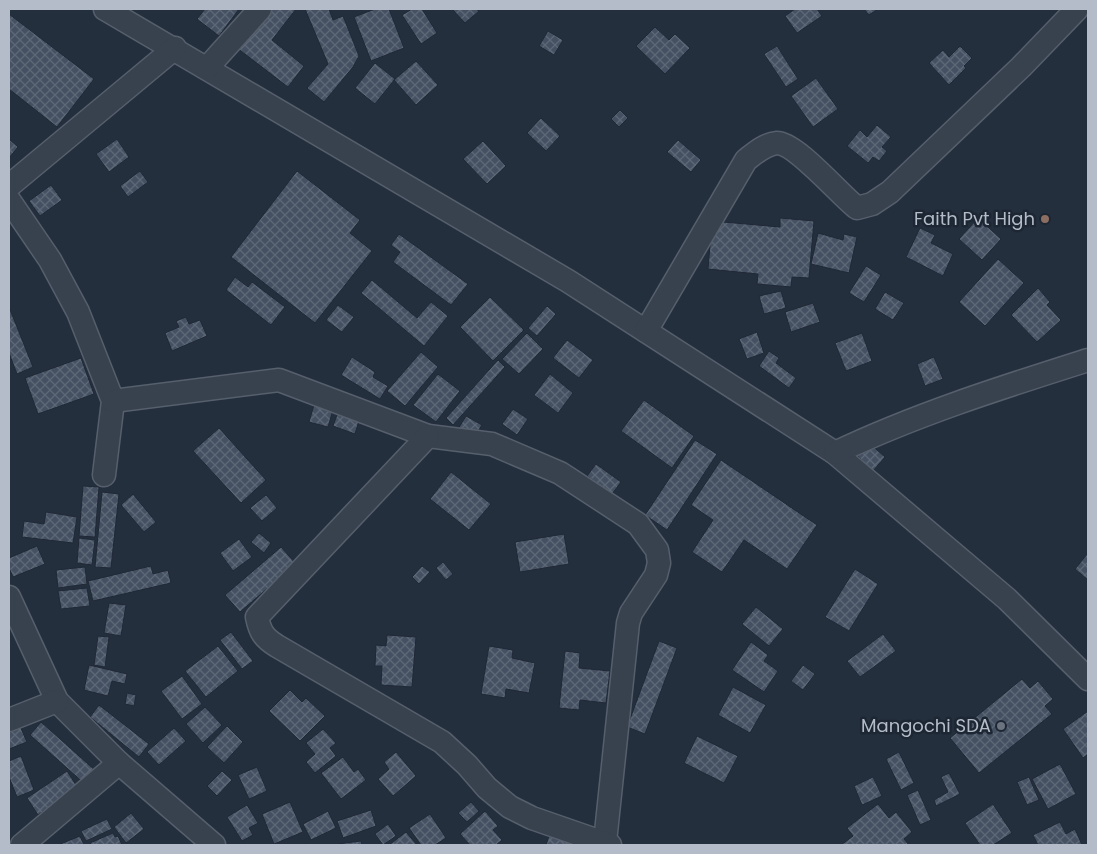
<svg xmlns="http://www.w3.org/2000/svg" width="1097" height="854" viewBox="0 0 1097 854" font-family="Poppins,sans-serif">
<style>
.building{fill:url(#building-cross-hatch);stroke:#1f2835}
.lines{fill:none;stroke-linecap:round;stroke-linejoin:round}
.street-casing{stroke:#565f6c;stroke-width:25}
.street{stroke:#38414e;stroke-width:22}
.education-dot{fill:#8d6e63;stroke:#1d2633;stroke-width:2}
.worship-dot{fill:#6b7280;stroke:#1d2633;stroke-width:2}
.labels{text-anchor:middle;stroke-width:5;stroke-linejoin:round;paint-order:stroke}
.poi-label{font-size:18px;fill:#b4bcc9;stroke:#1d2633;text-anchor:end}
</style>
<defs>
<pattern id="building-cross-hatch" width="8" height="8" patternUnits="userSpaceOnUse" patternTransform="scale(1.25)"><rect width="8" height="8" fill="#455162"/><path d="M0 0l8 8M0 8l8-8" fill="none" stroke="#5d6877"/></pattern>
</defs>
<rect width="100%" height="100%" fill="#242f3e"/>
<g class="building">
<path d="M205,9H239L219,36L197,19Z"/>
<path d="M267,9H296L272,40L304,66L288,87L237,48Z"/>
<path d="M305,9H329L333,20L343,16L359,56L353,67L324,102L307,88L328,64Z"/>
<path d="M375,9H389L404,48L371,61L354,17Z"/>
<path d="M412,9H422L437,33L421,44L402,15Z"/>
<path d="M452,9H476L479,11L465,23Z"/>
<path d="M795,9H817L822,16L797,33L785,16Z"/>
<path d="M864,9H878L869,15Z"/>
<path d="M9,14L94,79L57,127L9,89Z"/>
<path d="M655,27L669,40L675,34L690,48L665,74L636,46Z"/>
<path d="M548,31L563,40L554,55L539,46Z"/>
<path d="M777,46L798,79L786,87L764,54Z"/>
<path d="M960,46L972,58L964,66L966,68L949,85L929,63L943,50L949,57Z"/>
<path d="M416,61L438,85L416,105L394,80Z"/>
<path d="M375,63L395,79L375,104L355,88Z"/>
<path d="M816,78L838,109L813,127L791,96Z"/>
<path d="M620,110L628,118L619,127L611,119Z"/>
<path d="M541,118L560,136L546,151L527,133Z"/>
<path d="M877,125L891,137L882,147L887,151L879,161L873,157L868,163L847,146L860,130L867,137Z"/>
<path d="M9,139L18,147L9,158Z"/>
<path d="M117,139L129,157L109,172L96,154Z"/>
<path d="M678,140L701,160L691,172L667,152Z"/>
<path d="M483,141L506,166L487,184L463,159Z"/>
<path d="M140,171L148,182L128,197L120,186Z"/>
<path d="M297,171L360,220L350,233L372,251L315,323L231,257Z"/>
<path d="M51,185L62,200L40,216L29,201Z"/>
<path d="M780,218L814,221L809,278L792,277L791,287L757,284L758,274L708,269L712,221L780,227Z"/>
<path d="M978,218L1001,239L982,260L959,239Z"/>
<path d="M920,228L935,235L931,243L953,254L943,276L906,257Z"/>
<path d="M818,233L843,240L844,234L857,237L849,273L811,264Z"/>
<path d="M399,234L468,284L451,305L393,262L400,252L391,245Z"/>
<path d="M998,259L1024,283L985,326L959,302Z"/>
<path d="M866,266L881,275L864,302L849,293Z"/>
<path d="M235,277L248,287L252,282L285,307L271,325L226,290Z"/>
<path d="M372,280L417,318L431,302L448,316L424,346L361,293Z"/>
<path d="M1038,288L1050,302L1047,305L1061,320L1037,342L1011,315Z"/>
<path d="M781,291L786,308L764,314L759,296Z"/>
<path d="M885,292L904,303L893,320L875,309Z"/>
<path d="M490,297L524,330L493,361L460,327Z"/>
<path d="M813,303L820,322L791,332L785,312Z"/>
<path d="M338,305L354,317L342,332L326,320Z"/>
<path d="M547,306L556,314L537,336L528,328Z"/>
<path d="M9,307L33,367L17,374L9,353Z"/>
<path d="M186,317L189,324L200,320L207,336L172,351L165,333L179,327L176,321Z"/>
<path d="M757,332L764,353L747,359L739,339Z"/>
<path d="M527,333L543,349L519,374L502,359Z"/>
<path d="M862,333L872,361L846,371L835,343Z"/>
<path d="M567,340L593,360L579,378L553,358Z"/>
<path d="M769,351L779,358L776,363L796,378L789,388L759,366Z"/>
<path d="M421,352L438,367L405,406L387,391Z"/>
<path d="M352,357L375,372L373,377L388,386L380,399L341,375Z"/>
<path d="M934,357L943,379L925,386L917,364Z"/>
<path d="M81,358L94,394L38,414L25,378Z"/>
<path d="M498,360L505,367L453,425L446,418Z"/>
<path d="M438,374L460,391L436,422L413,405Z"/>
<path d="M550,374L573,393L558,413L534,395Z"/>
<path d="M644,400L694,436L672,468L621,431Z"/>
<path d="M314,405L333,410L328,427L309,422Z"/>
<path d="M339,409L360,417L355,434L333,426Z"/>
<path d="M513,409L528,419L517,435L502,424Z"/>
<path d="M466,416L482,425L474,438L458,429Z"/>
<path d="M219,428L266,480L241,503L193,451Z"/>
<path d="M695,440L717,454L667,530L645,515Z"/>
<path d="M868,442L885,457L873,471L856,454Z"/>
<path d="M721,460L817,525L787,569L744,540L722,572L692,552L713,520L691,505Z"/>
<path d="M596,464L621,482L612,494L587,476Z"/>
<path d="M451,472L491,504L469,530L430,499Z"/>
<path d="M83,486L99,487L95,537L79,536Z"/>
<path d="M102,492L119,494L111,568L95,567Z"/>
<path d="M133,494L156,522L144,532L121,505Z"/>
<path d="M266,495L277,508L262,521L250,508Z"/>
<path d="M46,512L77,517L73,543L22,537L24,521L44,524Z"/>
<path d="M259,533L271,543L264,553L251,542Z"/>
<path d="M564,534L569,564L520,572L515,542Z"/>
<path d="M79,538L95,540L92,565L77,563Z"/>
<path d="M239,539L252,557L233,571L220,553Z"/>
<path d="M37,546L45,564L13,577L9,568V558Z"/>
<path d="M281,547L296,564L240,612L225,595Z"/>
<path d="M1088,553V580L1075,569Z"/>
<path d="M443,562L453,574L446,580L436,568Z"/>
<path d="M151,566L153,574L168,570L171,583L93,601L88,581Z"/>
<path d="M422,566L430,572L419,584L412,577Z"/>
<path d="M85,567L87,584L58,588L56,570Z"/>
<path d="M855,569L878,584L849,631L825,617Z"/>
<path d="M87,588L90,606L61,609L58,591Z"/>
<path d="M109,603L126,605L121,636L104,633Z"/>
<path d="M756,607L783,629L769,646L742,624Z"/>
<path d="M231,632L253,661L242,669L220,640Z"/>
<path d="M883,634L896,651L860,677L847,661Z"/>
<path d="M387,635L416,637L412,687L381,685L382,666H375L376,645L386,646Z"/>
<path d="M98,636L109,637L105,667L94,665Z"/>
<path d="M659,641L677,648L645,734L627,727Z"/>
<path d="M751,642L768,655L764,661L778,671L764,692L732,670Z"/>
<path d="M218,646L238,671L206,697L185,671Z"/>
<path d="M489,646L513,650L512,658L535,663L529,693L506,689L505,698L481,694Z"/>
<path d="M565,651L580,653L579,668L610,671L606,703L580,700L579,710L559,708Z"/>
<path d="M89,665L127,674L125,684L112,681L108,696L84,690Z"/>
<path d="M803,665L815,674L803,690L791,681Z"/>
<path d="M182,676L202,704L182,719L161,691Z"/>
<path d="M1022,679L1030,688L1038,681L1053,699L1045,706L1052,714L979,773L950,738Z"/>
<path d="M733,687L766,705L750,733L718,715Z"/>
<path d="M290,690L302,702L306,698L325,716L300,741L269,711Z"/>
<path d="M127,693L136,695L134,706L125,704Z"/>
<path d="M99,705L149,744L139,757L90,717Z"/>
<path d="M205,707L222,725L203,743L186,724Z"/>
<path d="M1088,711V754L1083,758L1063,729Z"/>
<path d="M41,722L97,772L86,785L30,735Z"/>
<path d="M20,726L27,742L9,749V730Z"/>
<path d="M227,726L243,742L224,763L207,747Z"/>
<path d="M174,728L186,741L159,765L147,752Z"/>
<path d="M323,729L336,743L330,748L336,756L315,773L306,762L315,754L306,743Z"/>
<path d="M697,736L738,756L724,783L684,763Z"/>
<path d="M396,752L416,776L393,796L378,779L389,769L384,762Z"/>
<path d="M899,752L914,783L901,790L886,759Z"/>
<path d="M21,756L34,790L17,797L9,777V761Z"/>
<path d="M343,757L354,772L358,769L366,780L341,799L321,773Z"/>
<path d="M1060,764L1076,794L1048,809L1032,779Z"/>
<path d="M257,767L267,791L249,799L238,775Z"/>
<path d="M67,771L78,788L38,815L27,798Z"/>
<path d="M222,771L232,780L217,796L207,786Z"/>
<path d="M949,773L960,794L936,806L934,800L948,792L941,777Z"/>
<path d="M873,777L882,796L862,805L854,786Z"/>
<path d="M1029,777L1039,800L1027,805L1017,782Z"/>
<path d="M918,790L931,820L920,825L907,795Z"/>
<path d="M290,802L303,832L274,844L262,814Z"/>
<path d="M471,802L479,811L467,822L458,813Z"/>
<path d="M878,804L889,818L896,812L912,832L904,839L909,845H841L853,836L847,828Z"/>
<path d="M993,804L1012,833L993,845H980L965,823Z"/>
<path d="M247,805L258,823L249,828L253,835L242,841L227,817Z"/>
<path d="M371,810L376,826L343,838L337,821Z"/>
<path d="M328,811L336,828L311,840L303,824Z"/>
<path d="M485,811L498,826L493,830L502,840L496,845H470L460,834Z"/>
<path d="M131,813L144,829L126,843L114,827Z"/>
<path d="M430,814L446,838L435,845H421L409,828Z"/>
<path d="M107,819L112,829L86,841L81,831Z"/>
<path d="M1060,822L1066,834L1075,829L1082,845H1038L1033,835Z"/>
<path d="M388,824L396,836L383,845L375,834Z"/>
<path d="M406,832L417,845H389Z"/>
<path d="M113,833L115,837L118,836L122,845H91L90,843Z"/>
<path d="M550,833L577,845H546Z"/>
<path d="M80,836L84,845H58Z"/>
<path d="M361,841L362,845H338V844Z"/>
</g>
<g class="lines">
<defs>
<g id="street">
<path d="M105,9L568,281L835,453L1007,599L1088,679"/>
<path d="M207,68L260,9"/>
<path d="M9,186L175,48"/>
<path d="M9,200L50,260L78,312L113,401L104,475"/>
<path d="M646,331L746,160C755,153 765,144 777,143C796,143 839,194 857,208L872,204L890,192L1021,67L1077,9"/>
<path d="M113,401L279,380L428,436L492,444L560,473L638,524L657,550L659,563L656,575L631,613L628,623L605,842"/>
<path d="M428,436L257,617C260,632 264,638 277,646L442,742L467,765L487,788L510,807L532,818L610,845"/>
<path d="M835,453C917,414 1003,387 1088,360"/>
<path d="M9,597L57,701L119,763L214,845"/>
<path d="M9,720L57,701"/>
<path d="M22,845L119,763"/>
</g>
</defs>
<use href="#street" class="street-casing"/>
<use href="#street" class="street"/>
</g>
<circle class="education-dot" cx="1045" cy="219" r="5"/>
<circle class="worship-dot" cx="1001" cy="726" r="5"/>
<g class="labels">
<g class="poi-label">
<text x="1035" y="225">Faith Pvt High</text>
<text x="991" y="732">Mangochi SDA</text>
</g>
</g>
<rect width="1097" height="854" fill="none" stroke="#b4bcc9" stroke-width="20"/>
</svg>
